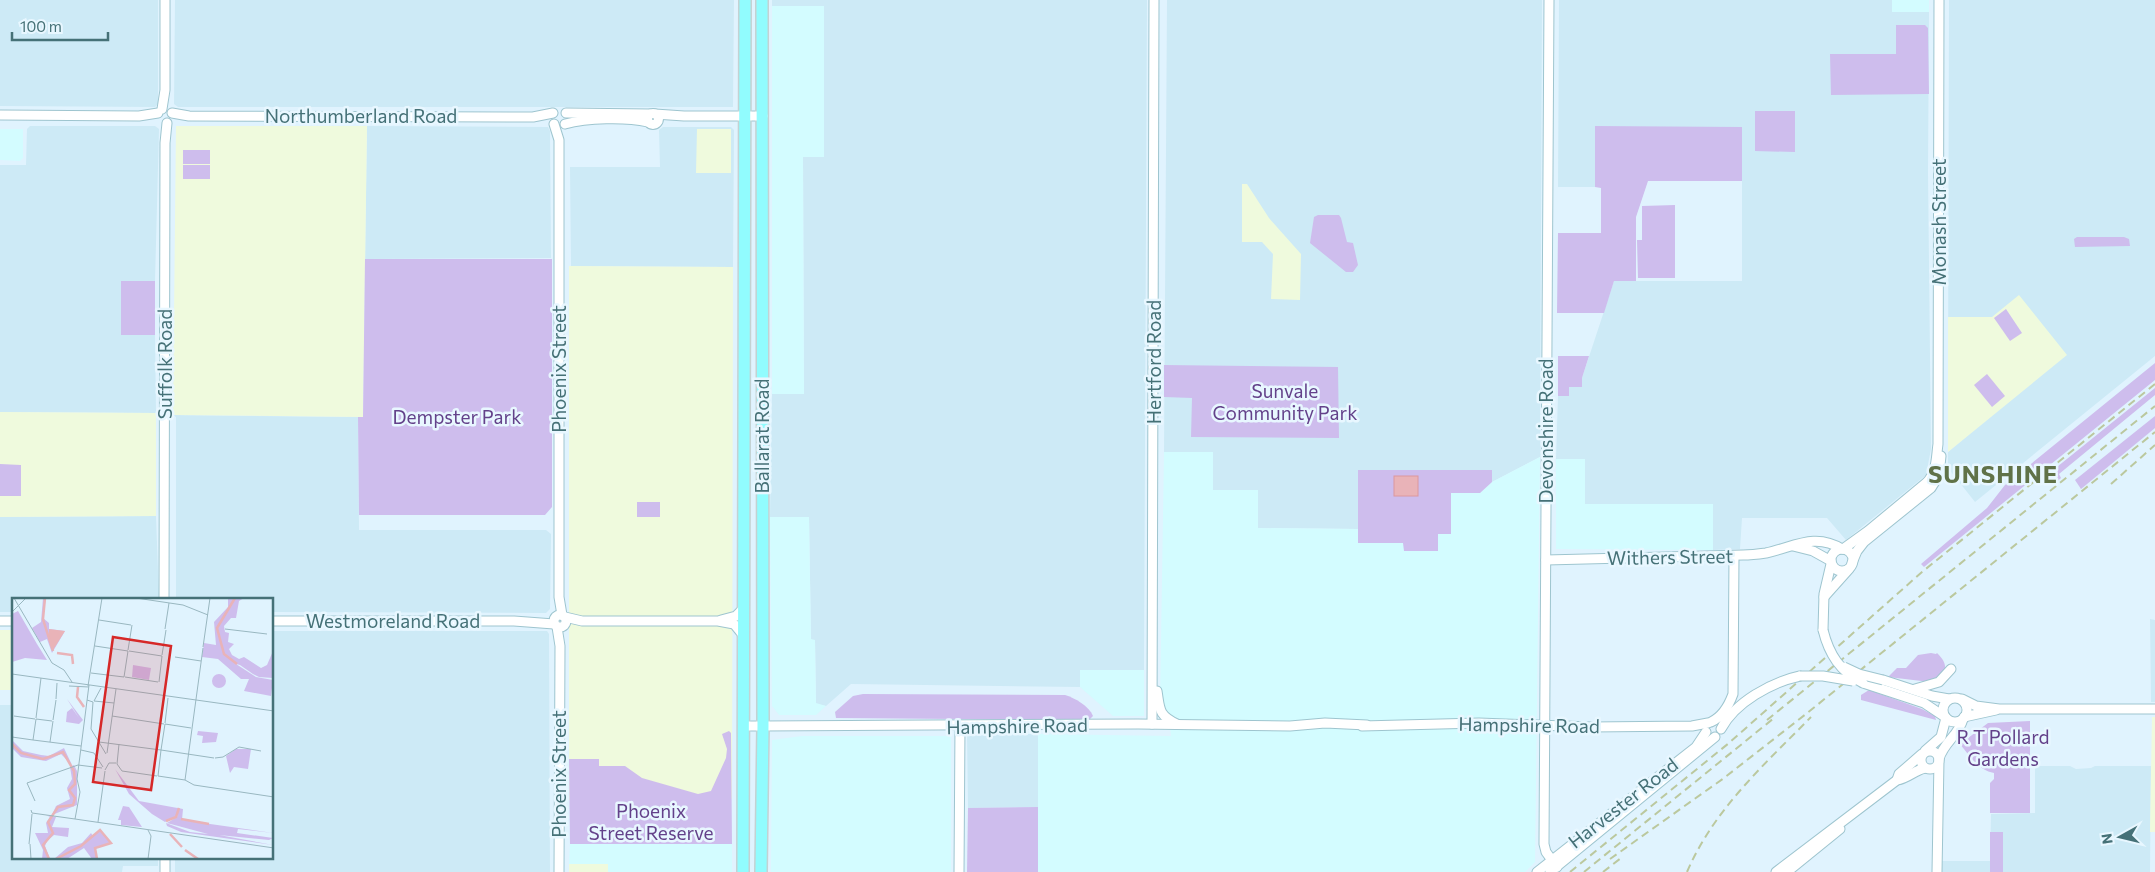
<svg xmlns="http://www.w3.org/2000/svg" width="2155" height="872" viewBox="0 0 2155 872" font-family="Commissioner,sans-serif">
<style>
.residential{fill:#cdeaf6}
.commercial{fill:#d3fcff}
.education{fill:#effadd}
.green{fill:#cebded}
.water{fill:#e9b3b8;stroke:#dc989e}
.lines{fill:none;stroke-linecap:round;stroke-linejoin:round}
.secondary-casing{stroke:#9ec5cf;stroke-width:11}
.highway-casing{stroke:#c3d2d3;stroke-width:14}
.secondary{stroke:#fff;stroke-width:9}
.highway{stroke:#91fcfe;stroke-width:11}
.rail{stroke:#bbc89e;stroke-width:2;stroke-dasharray:8 5;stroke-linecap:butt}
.secondary-bridge-casing{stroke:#9ec5cf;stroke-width:11;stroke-linecap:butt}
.secondary-bridge{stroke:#fff;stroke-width:9}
.labels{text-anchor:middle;stroke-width:5;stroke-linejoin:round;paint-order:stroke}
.street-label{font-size:19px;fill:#457177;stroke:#e8f7ff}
.park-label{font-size:19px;fill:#63418a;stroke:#e8f7ff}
.district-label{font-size:24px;font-weight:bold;letter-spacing:1px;fill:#607248;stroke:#e8f7ff}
.inset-river{fill:none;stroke:#e9b3b8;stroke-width:2.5}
.inset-road{fill:none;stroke:#99b7c0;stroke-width:1}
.view{fill:#d62828;fill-opacity:0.15;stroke:#d62828;stroke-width:2.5}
.inset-edge{fill:none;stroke:#457177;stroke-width:2.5}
</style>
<rect width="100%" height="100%" fill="#e0f3fe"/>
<g class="residential">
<path d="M0,0H158V104L155,107L0,106Z"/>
<path d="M175,0H734L733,107H178L174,104Z"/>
<path d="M772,0H1147L1144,670H1080V687L851,684L826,706L816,704L815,640H811L809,517H770L772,394L804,393L803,157H824V6H772Z"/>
<path d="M1167,0H1542L1540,457L1492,482V470H1358V529L1258,528V490H1213L1164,452Z"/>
<path d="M1559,0H1892V12H1929L1928,172L1931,449L1926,475L1846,540L1827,518H1742L1740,549L1713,550V504H1585V459H1556L1558,396H1569V387H1582V378L1614,281H1742V127H1595V187H1558Z"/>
<path d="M1949,0H2155V356L1975,502L1948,468V452L1975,429L1948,395Z"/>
<path d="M30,126H155L159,129L155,281H121V335H155L156,413L0,412V165H26L27,129Z"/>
<path d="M367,126L548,127L550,131L551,258L365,259Z"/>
<path d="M663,127H731L734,130L733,267L571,266L570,167H660L659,130Z"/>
<path d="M173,415L358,417L359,530H546L551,534L550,609L546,613L273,612L272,600L176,599V417Z"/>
<path d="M156,516L159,599L14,600V612H0V517Z"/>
<path d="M2150,619L2155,620V702H2151Z"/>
<path d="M273,631H547L549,634L550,872H175V858H272Z"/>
<path d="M0,705H14V858H158V866H123L122,872H0Z"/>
<path d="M967,734H1038V807L968,808Z"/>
<path d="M2035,766H2070L2076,769L2091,768L2095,766H2151L2150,872H1932V861H1990L1991,814L2035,813Z"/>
</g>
<g class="commercial">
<rect x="1892" y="0" width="37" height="12"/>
<path d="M772,6H824V157H803L804,394H772Z"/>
<path d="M0,129H23V158L20,161L0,160Z"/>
<path d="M1164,452H1213V490H1258V528L1358,529V543H1404V551H1438V534L1451,533V493H1480L1492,482L1540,457L1535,862L1525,872H1038V734L1171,736L1169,717L1160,705Z"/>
<path d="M1556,459H1585V504H1713V550L1556,549Z"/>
<path d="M770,517H809L811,639L815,640L816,703L826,706L816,715H779L772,706Z"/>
<path d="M1080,670H1144V716H1113L1080,687Z"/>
<path d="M802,736H951V872H771L772,740Z"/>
<path d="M570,844H732V872H608V864H569Z"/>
</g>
<g class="education">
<path d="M176,126H367L363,417L173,415Z"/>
<path d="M697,129H731V173H696Z"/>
<path d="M1242,184H1247L1269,218L1301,254L1300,300L1271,299L1273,254L1262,242H1242Z"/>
<path d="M569,266L733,267L732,799L569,800Z"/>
<path d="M2019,295L2067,355L1948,452V317H1992Z"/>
<path d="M0,412L156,413V516L0,517Z"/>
<rect x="0" y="630" width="14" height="60"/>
<path d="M2152,717H2155V832H2150Z"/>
<rect x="569" y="864" width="39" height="8"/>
</g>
<g class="green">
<path d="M1896,25H1925L1928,28L1929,94L1831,95L1830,54H1896Z"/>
<path d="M1755,111H1795V152L1755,151Z"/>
<path d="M1595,126L1742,127V181H1648L1636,217V281H1614L1604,313H1557L1558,233H1601V188L1595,187Z"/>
<rect x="183" y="150" width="27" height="14"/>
<rect x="183" y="165" width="27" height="14"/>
<path d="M1675,205V278H1638L1637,240H1642V206Z"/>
<path d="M1318,215H1339L1341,218L1347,242L1353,243L1358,265L1353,272H1346L1310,243L1314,217Z"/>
<path d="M2077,237H2124L2129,239L2130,246L2075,247L2074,239Z"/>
<path d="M365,259H552V507L545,515H359L358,417H363Z"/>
<rect x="121" y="281" width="34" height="54"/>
<path d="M2006,309L2022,333L2010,341L1994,318Z"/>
<path d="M1558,356H1589L1582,378V387H1569V396H1558Z"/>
<path d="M2155,363V380L1924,567L1921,564L1987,508L2005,485Z"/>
<path d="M1164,365L1338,367L1339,438L1191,437L1192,398L1164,397Z"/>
<path d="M1987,374L2005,396L1992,407L1974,385Z"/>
<path d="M2155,388V395L2059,474L2061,478L2054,484L2047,475Z"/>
<path d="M2155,416V428L2081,489L2075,480Z"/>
<path d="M0,464L21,465V496H0Z"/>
<path d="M1358,470H1492V482L1480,493H1451V534H1438V551H1404L1403,543H1358Z"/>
<rect x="637" y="502" width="23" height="15"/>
<path d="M1931,653L1936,654L1937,653C1944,660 1947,665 1944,674L1930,682L1888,677L1897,668H1906L1918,655Z"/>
<path d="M1869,690L1922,709L1935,716L1936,720L1861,700V695Z"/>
<path d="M863,694L1065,695C1075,698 1089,706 1093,716L1089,720L836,718L835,712L853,696Z"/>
<path d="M2030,721V813H1990V783L1994,779V773C1978,770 1970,756 1960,744L1988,723Z"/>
<path d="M729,731L731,733L732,844H570L569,759H599V766H625L642,778L698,794L711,791L726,758L727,749L722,734Z"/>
<path d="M1038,807V872H967L968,808Z"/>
<rect x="1990" y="832" width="13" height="40"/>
</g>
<rect class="water" x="1394" y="476" width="24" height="20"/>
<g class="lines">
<defs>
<g id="secondary">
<path d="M1549,0L1544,844L1546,852L1557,867"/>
<path d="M162,109L165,90V0"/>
<path d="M172,113L189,116L533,117L553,113"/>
<path d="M566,113L650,114"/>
<circle cx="653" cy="119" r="5.5"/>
<path d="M655,114L684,116H763"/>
<path d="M0,115L139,116L158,113"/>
<path d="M554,124L559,140V597L562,615"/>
<path d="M565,124C587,118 625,117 648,122"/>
<path d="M1793,546L1813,551L1831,561"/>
<circle cx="1842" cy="560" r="11"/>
<path d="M1843,549L1868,531L1926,483C1937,473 1936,458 1938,444L1939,0"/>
<path d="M1546,560L1743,555C1751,555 1759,554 1766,553C1794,547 1815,532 1842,549"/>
<path d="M1852,563L1857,551L1864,542L1931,488L1939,475L1941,456"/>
<path d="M1824,597L1849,569"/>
<path d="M164,600L165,143L167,123"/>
<circle cx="560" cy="621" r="6"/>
<path d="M565,617L582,621H718L734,624L743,635"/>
<path d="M721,620L736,616L743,609"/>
<path d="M0,621H14"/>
<path d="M272,621H514L554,624"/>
<path d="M557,627L560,646L559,872"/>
<path d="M1823,630L1824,594L1831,564"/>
<path d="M1883,680L1932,696L1949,699"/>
<path d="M1863,683L1924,703L1945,717"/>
<path d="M1915,689L1939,682L1951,669"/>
<path d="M1157,691C1160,709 1158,715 1177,724"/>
<circle cx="1955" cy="710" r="12"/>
<path d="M1962,699L1976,706L1999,709H2155"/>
<path d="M1964,717L1996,710"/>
<path d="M1711,722C1722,717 1729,705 1733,694L1734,556"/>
<path d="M1152,724L1154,0"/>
<path d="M743,726L1138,724L1290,726L1325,723L1367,725"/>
<path d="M1362,726L1479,723L1591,727L1692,726L1708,723"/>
<path d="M1721,729C1735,702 1772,682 1800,676"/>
<circle cx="1930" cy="760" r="9"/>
<path d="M1925,751L1941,737L1946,718"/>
<path d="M1939,759C1943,743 1959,735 1963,719"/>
<path d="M1897,780L1899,774L1922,754"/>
<path d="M165,858V872"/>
<path d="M959,872L960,726"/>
<path d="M1537,872L1696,747L1706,732"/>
<path d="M1550,872L1715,737"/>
<path d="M1776,872L1897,780C1907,779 1915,770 1925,768"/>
<path d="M1787,872L1840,829"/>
<path d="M1937,872L1939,760"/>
</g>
<g id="highway">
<path d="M743,872L745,0"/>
<path d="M761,872L763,726L762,0"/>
</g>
</defs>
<use href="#secondary" class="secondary-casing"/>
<use href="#highway" class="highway-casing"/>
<use href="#secondary" class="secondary"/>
<use href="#highway" class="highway"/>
<g class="rail">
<path d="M2111,484L2155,445"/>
<path d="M1767,720L2155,406"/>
<path d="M1610,859L1724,778L1806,714L2155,432"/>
<path d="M1570,872L1729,743L1922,572L2155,384"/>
<path d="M1584,872L1774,718"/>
<path d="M1603,872L1621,858"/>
<path d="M1687,872C1714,809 1764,765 1811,717"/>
</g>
<defs>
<g id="secondary-bridge">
<path d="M1823,630C1829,654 1840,672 1863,683"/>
<path d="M1844,667L1859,674L1883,680"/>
<path d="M1800,676H1823L1853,681"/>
</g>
</defs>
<use href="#secondary-bridge" class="secondary-bridge-casing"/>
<use href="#secondary-bridge" class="secondary-bridge"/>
</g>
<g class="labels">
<g class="street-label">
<text x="361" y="123">Northumberland Road</text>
<text transform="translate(1939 222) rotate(-90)" y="7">Monash Street</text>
<text transform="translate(1154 362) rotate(-90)" y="7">Hertford Road</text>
<text transform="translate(165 364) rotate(-90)" y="7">Suffolk Road</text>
<text transform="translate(559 369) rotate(-90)" y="7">Phoenix Street</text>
<text transform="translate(1546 431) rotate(-90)" y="7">Devonshire Road</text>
<text transform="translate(762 436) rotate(-90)" y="7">Ballarat Road</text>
<text transform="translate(1670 557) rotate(-1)" y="7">Withers Street</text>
<text x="393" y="628">Westmoreland Road</text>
<text transform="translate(1529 725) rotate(1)" y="7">Hampshire Road</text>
<text transform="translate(1017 726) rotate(-1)" y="7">Hampshire Road</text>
<text transform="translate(559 774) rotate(-90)" y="7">Phoenix Street</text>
<text transform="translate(1623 803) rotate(-38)" y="7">Harvester Road</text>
</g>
<g class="park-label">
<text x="1285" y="398">Sunvale<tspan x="1285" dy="22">Community Park</tspan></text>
<text x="457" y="424">Dempster Park</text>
<text x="2003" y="744">R T Pollard<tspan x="2003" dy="22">Gardens</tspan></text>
<text x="651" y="818">Phoenix<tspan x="651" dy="22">Street Reserve</tspan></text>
</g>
<g class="district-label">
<text x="1993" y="483">SUNSHINE</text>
</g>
</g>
<g transform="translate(12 598)">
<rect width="261" height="261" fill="#e0f3fe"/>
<path d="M31,0H34L31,20L37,25V31L53,33L40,55L35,41L28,44L20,30L29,24ZM216,0H232L227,3L224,20H219L212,28L213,34L217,35L216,44L222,46L217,51L220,57L227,61L232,59L249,70L255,67L261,53V80L247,79L241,76L228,67L224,66L244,79L261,82L259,98L232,93L237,81H229L206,61L190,59L192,45L204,47L202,24L216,9ZM6,13L25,46L35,62L13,60L0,64V16ZM121,67L139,70L137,82L120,79ZM200 83a7 7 0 1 1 14 0a7 7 0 1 1-14 0ZM55,101L71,122L67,126L54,124L55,114L60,110L67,120ZM186,133L206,135L204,144L190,145L191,138L185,137ZM0,142L11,153L29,157L37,158L52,150L60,167L49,156L34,163L9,159L0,150ZM224,151H239L236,171L222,169L218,175L214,158ZM62,167L65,173V207L40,217L44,208L58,201L55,190L60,181L58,169ZM103,171L127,203L171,211L170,222L261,235L226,231L225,235L261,240L257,242L207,237L261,247L169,234L155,228L154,225L178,234L196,236L155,225L165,219L167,211L164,218L153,224L140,216L117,196ZM111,208L117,209L130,229L109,227V222H106ZM34,217L44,219L40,229L57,230L56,239L42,237L35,243L33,248L38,261H30L31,252L23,235H36L34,225L38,219ZM88,233L99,244L83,250L85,261H80L72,250L55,261H42L56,249L70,245L79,235L81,238Z" fill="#cebded"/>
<path d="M37,31L53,33L41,52L37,41Z" fill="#e9b3b8"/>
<path class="inset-river" d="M33,0L31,21L41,53M223,0L205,30L212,56L225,66M45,55L60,57L61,66M66,89L65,99L72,109M0,146L9,155L31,161L51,154L62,173L63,186L57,192L63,200L61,207L46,209L36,224L41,235L31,247L37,261M169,221L197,226M154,223L164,219L167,210M158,236L170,249M173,252L186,261M44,261L69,248L88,232L99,245L83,250L85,261"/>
<path class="inset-road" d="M2,0L40,65L52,72L60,84M124,0L171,7L196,17M0,14L14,0M87,22L119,27M153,31L157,5M213,31L255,36M83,48L116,53M191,49L198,0M116,52L120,27M117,53L150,58M150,57L154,32M163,59L189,63M79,75L112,79M0,76L262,113M112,79L116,53M113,79L146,84M147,84L150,58M77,87L65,181L68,194L63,221L262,250M57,88L77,89M76,88L90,0M89,90L82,103L102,105M44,101L45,85M75,102L81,104L79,131L94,156M2,118L23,121M100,118L152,126M24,120L29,80M24,121L40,123M41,122L44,102M153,125L156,100M153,126L179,130M0,139L21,142M21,142L69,148M21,142L24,121M38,144L41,123M87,144L149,152L153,126M69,152L82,155L91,169M95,155L104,91M203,160L211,159L227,149L249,153M105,166L107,146M105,166L110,173L145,178M66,167L90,170M93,172L97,165H104M146,178L173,182L182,187L262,199M146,178L149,152L202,160M173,182L191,50M23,203L15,185L66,167M19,212L20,215L63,221M86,224L93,173M17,246L20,216M18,246L19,261M136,261L139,238L136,232"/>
<path class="view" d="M101,39L159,48L139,192L81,184Z"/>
<rect width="261" height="261" class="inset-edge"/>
</g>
<g transform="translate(2120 837) rotate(262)" stroke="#e8f7ff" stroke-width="4" paint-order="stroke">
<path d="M0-4L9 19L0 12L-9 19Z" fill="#457177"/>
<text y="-8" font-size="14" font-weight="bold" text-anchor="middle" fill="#457177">N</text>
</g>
<path d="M12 32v8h96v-8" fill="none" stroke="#457177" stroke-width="2.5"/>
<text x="20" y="32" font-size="15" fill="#457177" stroke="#e8f7ff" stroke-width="4" paint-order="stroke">100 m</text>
</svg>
